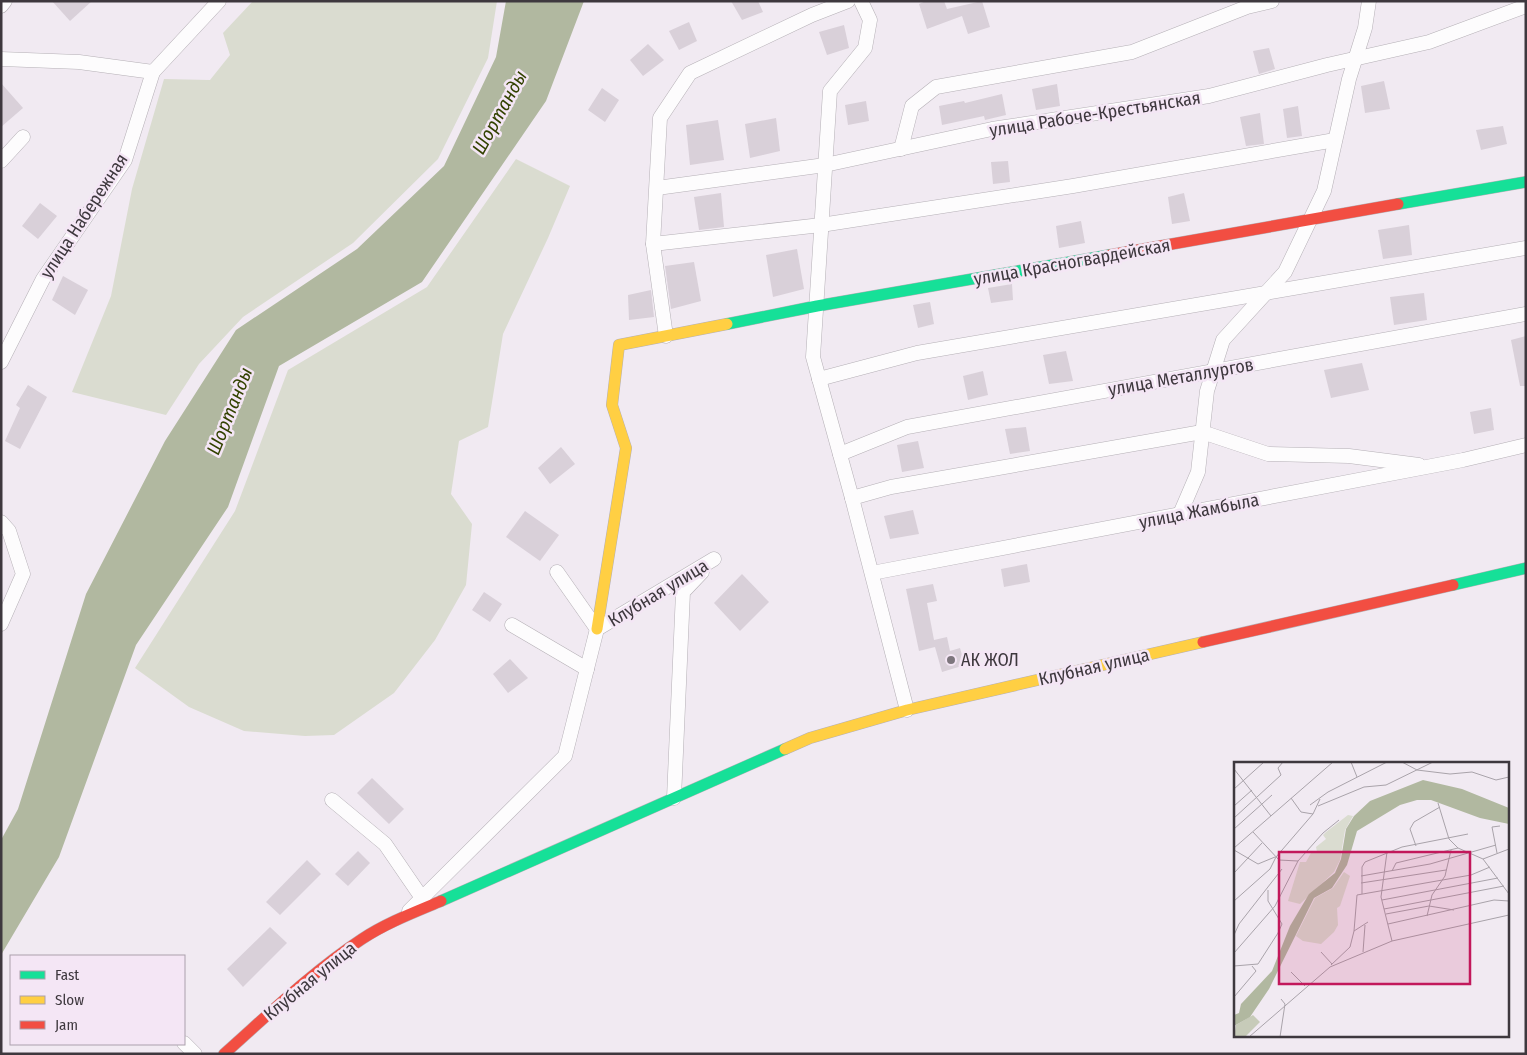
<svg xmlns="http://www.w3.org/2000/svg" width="1527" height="1055" viewBox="0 0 1527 1055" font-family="'Fira Sans Condensed',sans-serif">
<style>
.green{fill:#dadcd0}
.water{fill:#b1b8a0}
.building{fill:#d9d0d9}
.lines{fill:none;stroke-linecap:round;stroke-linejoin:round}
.street-casing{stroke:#b5b0b6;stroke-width:15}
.fast-casing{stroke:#b5b0b6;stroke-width:12}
.slow-casing{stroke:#b5b0b6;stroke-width:12}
.jam-casing{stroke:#b5b0b6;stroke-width:12}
.street{stroke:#fdfcfd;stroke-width:14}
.fast{stroke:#16e098;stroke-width:11}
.slow{stroke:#ffcf43;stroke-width:11}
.jam{stroke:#f24e42;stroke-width:11}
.poi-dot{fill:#7d767d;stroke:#f4e6f5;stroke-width:2}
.labels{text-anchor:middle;stroke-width:5;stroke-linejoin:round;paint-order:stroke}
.street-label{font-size:18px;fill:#3e383e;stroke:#f4e6f5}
.poi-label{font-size:18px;fill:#3e383e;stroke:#f4e6f5;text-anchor:start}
.water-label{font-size:19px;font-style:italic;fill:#334201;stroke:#f4e6f5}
.inset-road{fill:none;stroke:#a9a3aa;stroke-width:1}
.view{fill:#c2185b;fill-opacity:0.15;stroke:#c2185b;stroke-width:2.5}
.inset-edge{fill:none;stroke:#3e383e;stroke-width:2.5}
</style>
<rect width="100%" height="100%" fill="#f1eaf2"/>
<g class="green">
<path d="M253,1H497L488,58L438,159L353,243L243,317L199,364L166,415L72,392L111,296L132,189L164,79L210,80L230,55L223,33Z"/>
<path d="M516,159L570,186L548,238L503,334L488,427L459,441L451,494L472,524L466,585L435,640L394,693L334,735L305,736L244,731L189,707L135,668L235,511L288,370L427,287Z"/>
</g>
<path class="water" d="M506,1H584L546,101L422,282L279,366L228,507L136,645L59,857L1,955V840L18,809L86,594L165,441L236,330L357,249L444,166L496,57Z"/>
<g class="building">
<path d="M52,1H92L70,21Z"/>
<path d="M731,1H758L763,12L742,20Z"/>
<path d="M926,1H944L947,9L982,1L990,27L968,34L962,16L927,29L919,4Z"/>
<path d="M689,22L697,41L679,50L669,31Z"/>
<path d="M844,25L849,48L827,55L819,32Z"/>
<path d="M648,44L664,60L643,76L630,60Z"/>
<path d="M1269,48L1275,69L1259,74L1253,51Z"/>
<path d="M1384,81L1390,109L1365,113L1361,86Z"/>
<path d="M1,83L23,108L1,127Z"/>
<path d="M1057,84L1060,106L1036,110L1032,89Z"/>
<path d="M602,88L619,100L605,122L588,110Z"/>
<path d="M1002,94L1006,115L985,120L984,116L942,125L939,106L964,101L965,103Z"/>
<path d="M866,101L869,121L848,125L845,105Z"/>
<path d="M1298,106L1302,136L1287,138L1283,109Z"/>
<path d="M1260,113L1264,144L1246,146L1240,117Z"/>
<path d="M776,118L780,151L750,158L745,124Z"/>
<path d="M718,120L724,160L690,165L686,125Z"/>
<path d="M1503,126L1507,144L1481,150L1476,130Z"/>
<path d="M1008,161L1010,182L993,184L991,162Z"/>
<path d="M721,193L724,227L699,230L694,197Z"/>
<path d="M1184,193L1190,221L1172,224L1168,197Z"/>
<path d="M40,203L57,216L38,239L22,226Z"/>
<path d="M1081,221L1085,243L1059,248L1056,226Z"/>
<path d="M1409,225L1412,255L1383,259L1378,230Z"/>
<path d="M797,249L804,289L773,297L766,255Z"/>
<path d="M694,262L701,301L671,309L665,266Z"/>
<path d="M63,276L88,290L75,315L52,300Z"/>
<path d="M1012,284L1013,300L991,303L988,288Z"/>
<path d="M651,290L654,317L629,320L628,295Z"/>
<path d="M1424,293L1427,320L1394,325L1390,297Z"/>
<path d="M930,302L934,324L918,328L913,305Z"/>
<path d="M1526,336V386H1520L1511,340Z"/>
<path d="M1066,351L1073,381L1049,384L1043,355Z"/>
<path d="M1362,363L1369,390L1331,398L1324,370Z"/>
<path d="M983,371L988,395L968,400L963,376Z"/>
<path d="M28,385L47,397L20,449L5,441L20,408L16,405Z"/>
<path d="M1491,408L1494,430L1474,434L1470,412Z"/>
<path d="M1026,427L1030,451L1010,454L1005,429Z"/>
<path d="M918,441L924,468L902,472L897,445Z"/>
<path d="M561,447L575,464L550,484L538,468Z"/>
<path d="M913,510L919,534L890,539L884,516Z"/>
<path d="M525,511L559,535L540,561L506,537Z"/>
<path d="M1027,564L1030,582L1004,587L1001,569Z"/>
<path d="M742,574L769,602L740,631L714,603Z"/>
<path d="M933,584L937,601L927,603L934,640L947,637L950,651L960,648L965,665L942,672L935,647L919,651L906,589Z"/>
<path d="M484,592L502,604L490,622L472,610Z"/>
<path d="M510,659L528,678L508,693L493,674Z"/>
<path d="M372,778L404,809L389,824L357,793Z"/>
<path d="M358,851L370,863L348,886L335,874Z"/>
<path d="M307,860L321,874L280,915L266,902Z"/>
<path d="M270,927L287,943L243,987L227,969Z"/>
</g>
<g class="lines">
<defs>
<g id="street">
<path d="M861,1L870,20L865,48L830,91L813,357L852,498L907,710"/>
<path d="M1,6L5,1"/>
<path d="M1,59L79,62L153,72"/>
<path d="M901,149L912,106L936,87L1132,52L1247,7L1272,1"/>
<path d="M1,161L23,137"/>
<path d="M657,188L825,165L992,129L1209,96L1327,65L1429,42L1526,6"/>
<path d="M653,244L821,225L1073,186L1335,140"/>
<path d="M666,336L653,244L660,118L690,73L812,15L848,1"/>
<path d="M1,362L43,279L125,160L153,72L219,1"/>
<path d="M819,379L917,353L1526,248"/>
<path d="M840,454L907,427L1526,314"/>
<path d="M852,498L891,487L1202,432L1268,454L1349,456L1419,465"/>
<path d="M1180,514L1198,472L1207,391L1223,340L1285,272L1324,191L1349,79L1365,28L1369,1"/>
<path d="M1,522L9,531L23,574L1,624"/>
<path d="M557,572L597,629"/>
<path d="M872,573L1463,460L1526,445"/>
<path d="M512,625L587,669"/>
<path d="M674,798L683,592L702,572"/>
<path d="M332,800L385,844L422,898"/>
<path d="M409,911L565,756L597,629L714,559"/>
<path d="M184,1043L195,1054"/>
</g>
<g id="fast">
<path d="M1398,204L1526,182"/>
<path d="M727,324L817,306L1110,255"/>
<path d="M1453,585L1526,568"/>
<path d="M441,901L785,749"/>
</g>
<g id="slow">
<path d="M597,629L626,448L612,405L619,345L727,324"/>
<path d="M785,749L810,738L907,710L1203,642"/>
</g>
<g id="jam">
<path d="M1110,255L1398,204"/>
<path d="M1203,642L1453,585"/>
<path d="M224,1054C269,1014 312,972 362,939C386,923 415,912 441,901"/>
</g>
</defs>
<use href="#street" class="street-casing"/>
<use href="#fast" class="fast-casing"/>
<use href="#slow" class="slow-casing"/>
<use href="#jam" class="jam-casing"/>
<use href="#street" class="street"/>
<use href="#fast" class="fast"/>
<use href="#slow" class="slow"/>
<use href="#jam" class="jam"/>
</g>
<circle class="poi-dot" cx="951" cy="660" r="5"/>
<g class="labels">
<g class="street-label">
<text transform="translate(1095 114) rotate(-9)" y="6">улица Рабоче-Крестьянская</text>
<text transform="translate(84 216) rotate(-57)" y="6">улица Набережная</text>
<text transform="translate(1072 262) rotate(-10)" y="6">улица Красногвардейская</text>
<text transform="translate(1181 377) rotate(-10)" y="6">улица Металлургов</text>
<text transform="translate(1199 511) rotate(-11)" y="6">улица Жамбыла</text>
<text transform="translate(658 593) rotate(-31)" y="6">Клубная улица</text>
<text transform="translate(1094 667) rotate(-13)" y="6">Клубная улица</text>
<text transform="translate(310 981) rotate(-39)" y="6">Клубная улица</text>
</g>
<g class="poi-label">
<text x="961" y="666">АК ЖОЛ</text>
</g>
<g class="water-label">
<text transform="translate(499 112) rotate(-61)" y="7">Шортанды</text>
<text transform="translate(229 411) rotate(-68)" y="7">Шортанды</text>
</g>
</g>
<g transform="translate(1234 762)">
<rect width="275" height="275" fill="#f1eaf2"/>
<path d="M114,53L119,54L111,68L106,98L100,110L66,142L54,139L66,100H72L78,89L83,90L82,85L92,77L89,73L92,70ZM110,110L116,114L106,144L103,146L104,163L100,170L87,182L69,179L62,174L81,136L99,126Z" fill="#dadcd0"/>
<path d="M19,253L26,260L11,275H0L2,263Z" fill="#c7cbb9"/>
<path d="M189,18L228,27L275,46V62L246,56L197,38H183L166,43L123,69L113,103L98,126L80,136L35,227L16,255L0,264V253L5,251L7,242L38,209L56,164L75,132L101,111L107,97L112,67L120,54L136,39Z" fill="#b1b8a0"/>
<path class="inset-road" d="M117,0L123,15M168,0L183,8L216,12L238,10L262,18L275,15M0,7L37,54M0,27L30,0M57,36L67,50L79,52M204,41L215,77M76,43L94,30L153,0M0,44L18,28M84,44L130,25L152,23L199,0M0,56L47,13L44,6L49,0M0,67L38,33M19,70L45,98L64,99M215,77L224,86L249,97L275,132M182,84L176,67L180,60L206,45M0,86L99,0M0,88L24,102L41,95M153,90L147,135L158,179M263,91L258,65L266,64M249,97L275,87M158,109L162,101L224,86M0,111L28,81M127,114L196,102L262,83M127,121L212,108M128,132V105L131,100L168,85L234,72M148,138L264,116M0,139L36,107L42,95L79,52L86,37M150,147L270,124M152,152L195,144L220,148M193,154L198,133L211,114L217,88M154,162L260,138L275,139M120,169L123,133L237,113L256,105M0,173L5,162L48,107M87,190L98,202M129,190L131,163M0,191L41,144L64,99L89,71L105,58M97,203L116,185L120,169L134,160M0,204L24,202L44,171L48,162L34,139V128M57,210L71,224M0,235L22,209L18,204M15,275L96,205L158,179L275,153M46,275L51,242L47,237"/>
<path class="view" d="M45,90H236V222H45Z"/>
<rect width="275" height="275" class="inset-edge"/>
</g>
<rect width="1527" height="1055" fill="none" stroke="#3e383e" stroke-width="5"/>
<rect x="10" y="955" width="175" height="90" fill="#f4e6f5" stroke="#aba0ac"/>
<rect x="20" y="971" width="25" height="8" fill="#16e098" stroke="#aba0ac"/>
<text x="55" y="980" font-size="15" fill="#3e383e">Fast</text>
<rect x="20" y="996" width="25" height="8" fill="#ffcf43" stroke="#aba0ac"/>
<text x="55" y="1005" font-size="15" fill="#3e383e">Slow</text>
<rect x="20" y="1021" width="25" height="8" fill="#f24e42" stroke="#aba0ac"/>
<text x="55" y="1030" font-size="15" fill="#3e383e">Jam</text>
</svg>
